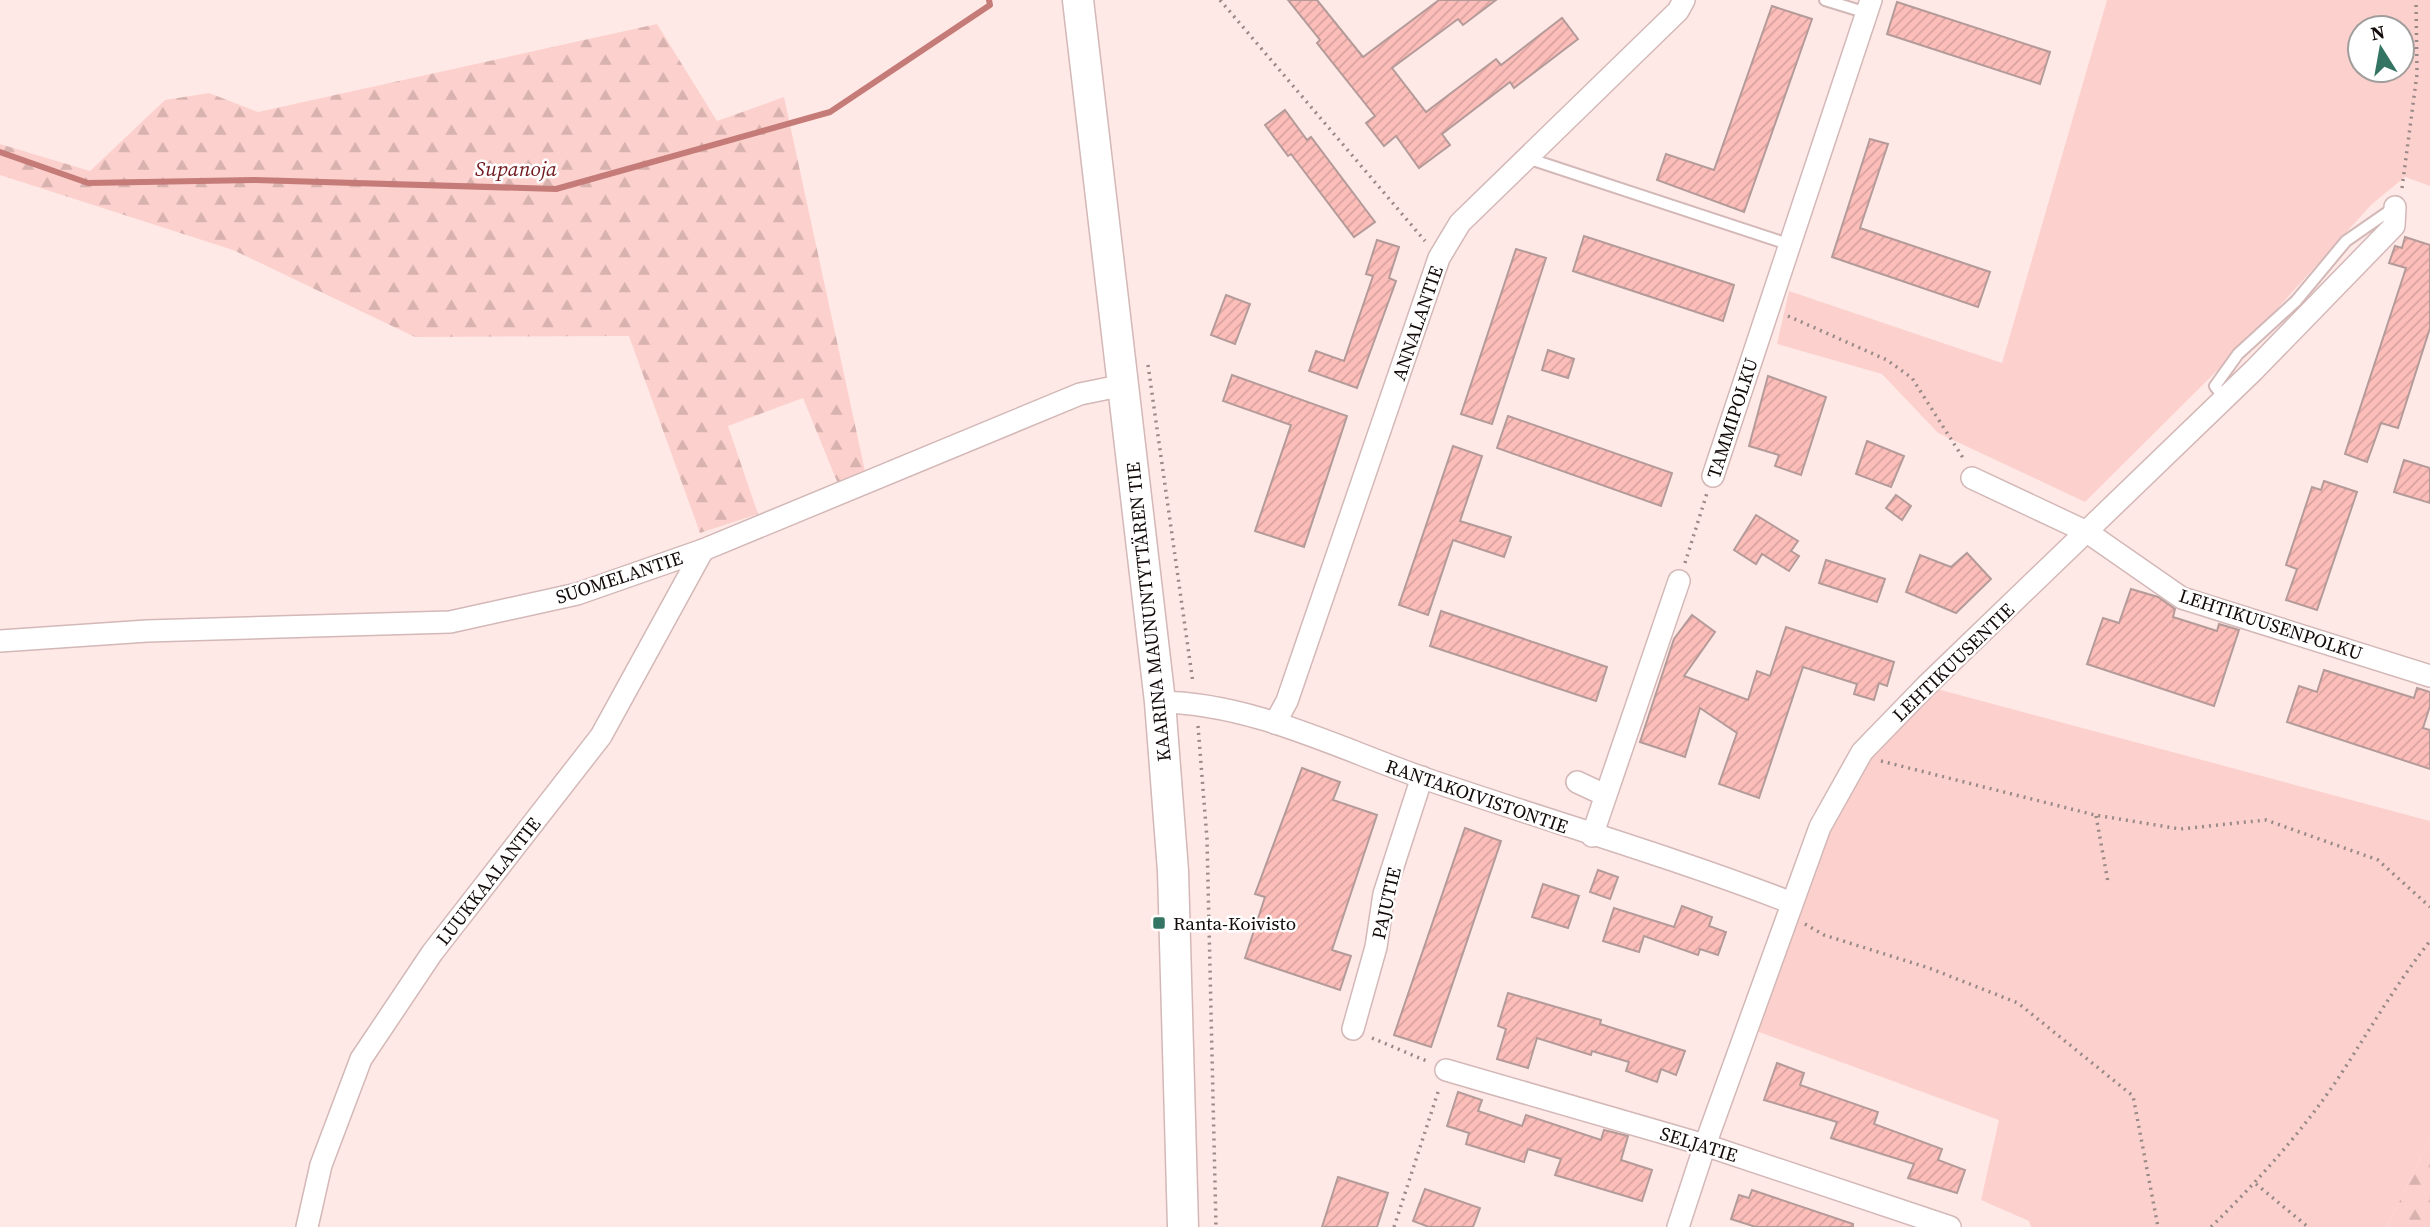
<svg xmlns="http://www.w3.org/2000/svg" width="2430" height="1227" viewBox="0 0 2430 1227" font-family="'Source Serif 4',serif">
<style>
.green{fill:#fcd1cd;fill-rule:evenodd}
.forest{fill:url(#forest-firs)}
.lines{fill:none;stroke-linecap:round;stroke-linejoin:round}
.stream{stroke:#c57c78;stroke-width:6}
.building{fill:url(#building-hatch);stroke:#b49b99;stroke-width:2}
.lane-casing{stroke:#d3b8b7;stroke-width:14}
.street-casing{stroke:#d3b8b7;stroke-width:24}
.secondary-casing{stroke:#d3b8b7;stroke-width:33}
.path{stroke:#988987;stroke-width:3.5;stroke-dasharray:2 5;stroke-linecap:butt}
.lane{stroke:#fff;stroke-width:10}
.street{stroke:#fff;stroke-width:21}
.secondary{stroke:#fff;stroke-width:30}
.poi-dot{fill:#347462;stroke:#fff;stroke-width:2.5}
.labels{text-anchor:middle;stroke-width:5;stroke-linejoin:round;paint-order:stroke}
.street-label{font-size:19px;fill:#130b0a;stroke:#fff}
.poi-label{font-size:19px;fill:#130b0a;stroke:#fff;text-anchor:start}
.water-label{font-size:21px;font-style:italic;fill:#70181d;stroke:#fff}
</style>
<defs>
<pattern id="forest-firs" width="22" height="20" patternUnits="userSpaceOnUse" patternTransform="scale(1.75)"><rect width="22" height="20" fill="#fcd1cd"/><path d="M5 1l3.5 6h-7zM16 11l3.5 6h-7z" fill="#d7b2af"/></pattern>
<pattern id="building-hatch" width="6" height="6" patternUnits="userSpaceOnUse" patternTransform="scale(1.75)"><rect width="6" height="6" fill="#fdbeba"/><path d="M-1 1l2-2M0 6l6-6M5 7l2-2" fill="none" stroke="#d8a29f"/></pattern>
</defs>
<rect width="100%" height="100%" fill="#ffe9e7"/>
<g class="green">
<path d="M2107,0H2430V186L2405,177L2372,204L2256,332L2085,502L1938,433L1882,374L1777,344L1789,291L2002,363ZM2360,28H2402V70H2360Z"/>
<path d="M1926,686L2430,821V1138L2387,1227H2031L2029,1221L1981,1200L1999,1120L1748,1028L1846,778Z"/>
</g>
<g class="forest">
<path d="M657,24L717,121L784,97L865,471L838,484L803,398L728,426L758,514L700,533L629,336L415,337L233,250L0,175V144L90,171L165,100L209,93L258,112Z"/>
<path d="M2430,1138V1227H2387Z"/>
</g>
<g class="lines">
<path class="stream" d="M0,152L88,183L255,180L556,189L830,112L990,5L989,0"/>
</g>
<g class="building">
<path d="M1288,0H1317L1363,57L1439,0H1496L1463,25L1458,19L1392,68L1426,112L1496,59L1501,65L1562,18L1578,39L1514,88L1510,82L1442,134L1450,145L1419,168L1396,136L1384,146L1366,123L1375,116L1317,43L1320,40Z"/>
<path d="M1897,2L2050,52L2040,84L1887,34Z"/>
<path d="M1772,6L1812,19L1744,212L1657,180L1666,154L1714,170Z"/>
<path d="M1285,110L1307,140L1311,137L1375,222L1354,237L1291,154L1288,156L1265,125Z"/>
<path d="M1870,139L1888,144L1860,228L1990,272L1978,307L1832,257Z"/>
<path d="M1584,236L1734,285L1723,321L1573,271Z"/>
<path d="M2405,237L2430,245V328L2398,428L2381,423L2367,462L2345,454L2406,268L2389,263L2395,246L2402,248Z"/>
<path d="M1377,240L1399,247L1389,278L1396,281L1357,388L1309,371L1316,351L1344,361L1373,276L1366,274Z"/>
<path d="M1516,249L1546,258L1492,424L1461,414Z"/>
<path d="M1226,295L1250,304L1235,344L1211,335Z"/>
<path d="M1548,350L1574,359L1568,378L1542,370Z"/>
<path d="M1232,375L1347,416L1304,547L1255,531L1291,425L1223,401Z"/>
<path d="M1768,376L1826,397L1801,475L1775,466L1779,455L1749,446Z"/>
<path d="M1508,416L1672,473L1661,506L1497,448Z"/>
<path d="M1867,441L1904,456L1891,487L1856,474Z"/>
<path d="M1453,446L1482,456L1460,521L1511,537L1504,557L1453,540L1428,615L1399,605Z"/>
<path d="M2404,460L2430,468V503L2394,492Z"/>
<path d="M2324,481L2357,492L2317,610L2286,600L2297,569L2286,565L2312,487L2321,490Z"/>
<path d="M1896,495L1911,506L1902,520L1886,508Z"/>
<path d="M1756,515L1798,541L1791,551L1799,556L1789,571L1762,554L1756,564L1734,550Z"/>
<path d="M1967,553L1991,579L1956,613L1906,592L1920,555L1951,567Z"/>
<path d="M1826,560L1885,579L1877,602L1819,583Z"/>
<path d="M2131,589L2158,597L2175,609L2173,617L2217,631L2219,624L2239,630L2214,706L2087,664L2103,618L2119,623Z"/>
<path d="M1441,611L1607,667L1596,701L1430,646Z"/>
<path d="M1692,615L1715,632L1684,676L1748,700L1757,671L1770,676L1786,627L1894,662L1887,686L1879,683L1874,700L1854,694L1857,684L1803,667L1759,798L1719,784L1737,733L1700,708L1685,757L1640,742L1674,639Z"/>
<path d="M2324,670L2414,698L2417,688L2430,692V706L2423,728L2430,730V769L2287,722L2299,686L2317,692Z"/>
<path d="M1302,768L1340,782L1333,800L1377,815L1332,950L1351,956L1340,990L1245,958L1265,897L1255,894Z"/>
<path d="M1465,828L1501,841L1431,1047L1394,1035Z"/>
<path d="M1598,870L1618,877L1610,899L1590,892Z"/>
<path d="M1543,884L1579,896L1568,928L1532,917Z"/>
<path d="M1682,906L1712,917L1709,926L1726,932L1718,955L1700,949L1698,955L1644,936L1639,952L1603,941L1614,908L1674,927Z"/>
<path d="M1508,993L1601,1020L1600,1024L1685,1051L1676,1075L1661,1069L1657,1082L1626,1071L1629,1062L1592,1051L1591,1055L1537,1038L1528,1068L1497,1059L1506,1029L1498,1026Z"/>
<path d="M1777,1063L1804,1073L1800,1085L1878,1112L1874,1124L1942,1149L1938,1160L1965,1170L1957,1193L1908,1178L1914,1164L1831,1138L1837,1122L1764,1100Z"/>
<path d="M1458,1092L1482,1100L1478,1111L1522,1126L1526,1115L1601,1140L1604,1130L1628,1136L1621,1160L1652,1170L1642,1201L1555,1175L1561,1159L1528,1149L1524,1162L1466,1144L1469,1133L1447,1126Z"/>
<path d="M1338,1177L1388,1193L1377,1227H1322Z"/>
<path d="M1425,1189L1480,1208L1473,1227H1429L1413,1221Z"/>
<path d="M1752,1190L1853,1224V1227H1756L1731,1219L1739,1195L1749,1198Z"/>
</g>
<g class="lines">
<defs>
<g id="lane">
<path d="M1825,0L1867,13"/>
<path d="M1527,158L1788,244"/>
<path d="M2224,398L2215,386L2238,354L2296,301L2346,241L2395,207"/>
</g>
<g id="street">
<path d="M1713,476L1871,0"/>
<path d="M1972,478L2087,532L2182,598L2430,676"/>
<path d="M0,641L147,631L450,622L577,594L703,550L1080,394L1124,385"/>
<path d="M1160,702C1253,703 1342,750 1429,780C1549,821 1673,857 1792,903"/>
<path d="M1275,723L1287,701L1439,258L1460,223L1678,11L1684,0"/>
<path d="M1577,782L1605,795"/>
<path d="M1592,836L1679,581"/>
<path d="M1353,1029L1376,947L1384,894L1422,777"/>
<path d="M1446,1070L1705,1145L1950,1227"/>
<path d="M307,1227L321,1165L361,1059L432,953L601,736L703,550"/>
<path d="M1678,1227L1705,1145L1820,827L1862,752L1926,686L2254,370L2394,226L2395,207"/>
</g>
<path id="secondary" d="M1078,0L1160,702L1173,871L1183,1227"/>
</defs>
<use href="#lane" class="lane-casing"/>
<use href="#street" class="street-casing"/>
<use href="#secondary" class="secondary-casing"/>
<g class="path">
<path d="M1220,0L1425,241"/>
<path d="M2402,188L2417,74L2416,0"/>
<path d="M1788,316L1887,360L1912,378L1965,461"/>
<path d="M1148,365L1193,683"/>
<path d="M1685,563L1707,493"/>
<path d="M1198,726L1207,839L1216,1227"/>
<path d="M1881,761L2095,815L2180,829L2266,820L2378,860L2430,907"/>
<path d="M2096,816L2108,882"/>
<path d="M1805,924L1824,935L1929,968L2018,1003L2133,1096L2158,1227"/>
<path d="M1372,1038L1429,1062"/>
<path d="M2256,1184L2308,1227"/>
<path d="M1394,1227L1439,1089"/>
<path d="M2211,1227C2257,1182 2301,1133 2337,1080C2368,1033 2395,985 2430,941"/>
</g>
<use href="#lane" class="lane"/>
<use href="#street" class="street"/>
<use href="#secondary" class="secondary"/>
</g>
<rect class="poi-dot" x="1152" y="916" width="14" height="14" rx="3.5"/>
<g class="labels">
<g class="street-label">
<text transform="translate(1417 323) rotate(-71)" y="7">ANNALANTIE</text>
<text transform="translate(1732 418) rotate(-72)" y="7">TAMMIPOLKU</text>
<text transform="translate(619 577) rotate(-18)" y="7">SUOMELANTIE</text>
<text transform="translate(1148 612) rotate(-96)" y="7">KAARINA MAUNUNTYTTÄREN TIE</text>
<text transform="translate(2271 624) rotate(18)" y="7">LEHTIKUUSENPOLKU</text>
<text transform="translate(1953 662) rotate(-44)" y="7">LEHTIKUUSENTIE</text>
<text transform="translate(1477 796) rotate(19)" y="7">RANTAKOIVISTONTIE</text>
<text transform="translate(488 881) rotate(-52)" y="7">LUUKKAALANTIE</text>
<text transform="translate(1386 903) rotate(-77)" y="7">PAJUTIE</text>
<text transform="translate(1699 1144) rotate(17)" y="7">SELJATIE</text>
</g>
<g class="poi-label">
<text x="1173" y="930">Ranta-Koivisto</text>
</g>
<g class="water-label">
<text x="516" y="176">Supanoja</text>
</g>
</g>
<g transform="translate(2381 49) rotate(349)"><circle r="33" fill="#ffffff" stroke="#a19d9d" stroke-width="2"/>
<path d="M0-5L12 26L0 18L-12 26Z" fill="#347462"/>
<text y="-10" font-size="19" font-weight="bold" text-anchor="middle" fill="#130b0a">N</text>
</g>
</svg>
